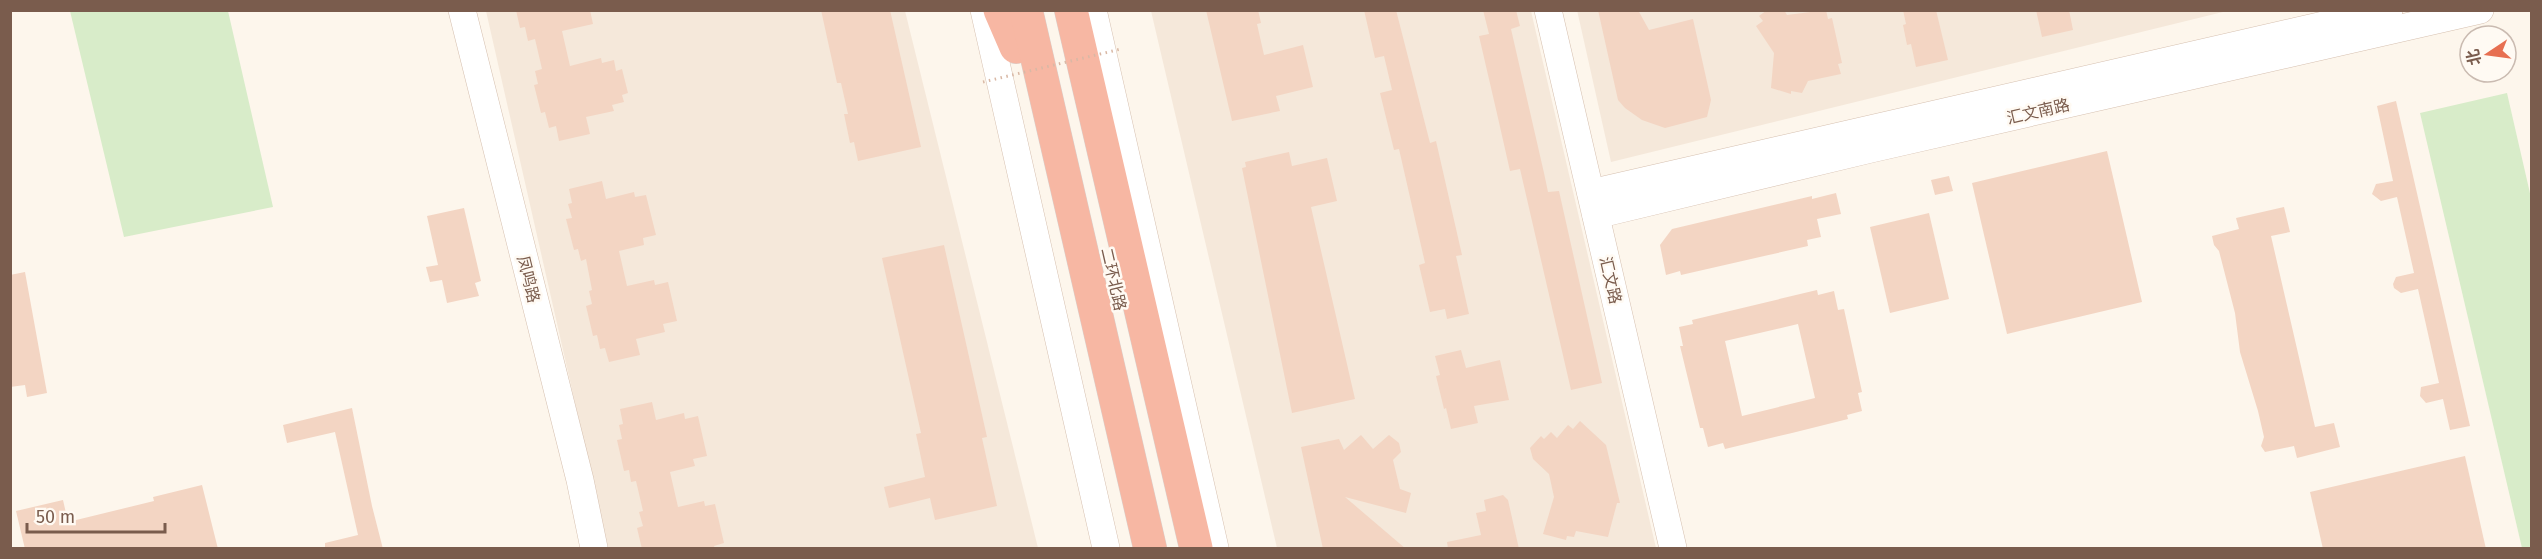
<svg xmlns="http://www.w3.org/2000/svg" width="2542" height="559" viewBox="0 0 2542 559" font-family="'Fira Sans','Noto Sans SC',sans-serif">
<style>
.residential{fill:#f5e8da}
.green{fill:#d8ecc9}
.building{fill:#f3d5c3;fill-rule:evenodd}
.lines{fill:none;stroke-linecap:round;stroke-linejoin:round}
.secondary-casing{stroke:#d6c0b0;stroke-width:28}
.highway-casing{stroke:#dad1cd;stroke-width:34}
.secondary{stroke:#fff;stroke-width:27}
.highway{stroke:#f7b7a3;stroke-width:33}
.path-bridge{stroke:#d9b8a5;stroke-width:3;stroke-dasharray:1.5 4.5;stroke-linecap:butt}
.labels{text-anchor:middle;stroke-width:5;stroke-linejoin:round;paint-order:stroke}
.street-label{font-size:16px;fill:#7a5c4d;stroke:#fffaf3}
</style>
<rect width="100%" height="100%" fill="#fdf6ec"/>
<g class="residential">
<path d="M1577,10L2227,11L1611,162Z"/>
<path d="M486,11H905L1038,548H608Z"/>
<path d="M1151,11H1531L1656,548H1277Z"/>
</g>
<g class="green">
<path d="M70,11H228L273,207L124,237Z"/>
<path d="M2507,93L2532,202L2531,548H2522L2420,113Z"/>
</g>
<g class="building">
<path d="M516,10H590L593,24L562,31L570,66L601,58L602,63L614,60L616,71L622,69L628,93L622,95L624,102L612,105L614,111L586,117L590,134L559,141L556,126L549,128L545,112L541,113L534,85L538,84L535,71L542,69L535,39L528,41L525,27L520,28Z"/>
<path d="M821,10H890L921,147L858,161L854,142L850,143L844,114H848L841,83H837Z"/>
<path d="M1206,10H1258L1261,23L1257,24L1264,55L1303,45L1313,87L1276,96L1280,111L1232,121Z"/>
<path d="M1364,10H1396L1430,143L1436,141L1462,255L1456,256L1469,314L1447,319L1445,309L1430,312L1419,265L1425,263L1399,149L1394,150L1380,93L1392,90L1384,56L1375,58Z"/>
<path d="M1483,10H1516L1520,26L1511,29L1544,173L1548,192L1559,191L1602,383L1571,390L1520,169L1510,171L1498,118L1479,36L1489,34Z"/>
<path d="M1598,10H1638L1649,30L1693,19L1711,100L1707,117L1665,128L1642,120L1625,108L1618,100Z"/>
<path d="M1767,10H1784L1787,15L1826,10L1828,19L1832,18L1842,63L1838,64L1841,74L1808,81L1802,93L1791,91V94L1771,88L1774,53L1756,26L1763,21L1759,16Z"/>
<path d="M1903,10H1936L1948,60L1916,67L1911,44L1907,45L1903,25L1906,24Z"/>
<path d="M2036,10H2069L2073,30L2042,37Z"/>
<path d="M2396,101L2470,426L2450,430L2443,399L2426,403L2420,396L2421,387L2439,383L2418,289L2401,293L2394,288L2393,284L2396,277L2414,273L2397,197L2381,201L2372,194L2376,184L2393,181L2377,106Z"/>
<path d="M2107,151L2142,302L2007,334L1972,183Z"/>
<path d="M1289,152L1292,166L1327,158L1337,201L1311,207L1355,399L1292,413L1242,168L1246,167L1245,162Z"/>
<path d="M1949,176L1953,191L1935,195L1931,180Z"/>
<path d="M602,181L606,199L634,192L635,197L646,195L656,235L643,238L644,245L619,251L627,286L654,280L655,285L668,282L677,321L663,324L665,332L636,339L640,355L609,362L605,348L600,349L597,335L593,336L586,306L592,304L589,291L592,290L586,259L581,261L578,249L574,250L566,219L572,218L568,204L572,203L569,189Z"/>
<path d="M1836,193L1841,214L1817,219L1821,237L1807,240L1808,246L1681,275L1680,271L1666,275L1660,245L1672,229L1812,196V199Z"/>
<path d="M2284,207L2290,232L2271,236L2315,427L2334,423L2340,447L2297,458L2294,446L2265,452L2261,446L2264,437L2258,411L2240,352L2235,313L2219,251L2214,245L2212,236L2239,229L2236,218Z"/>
<path d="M464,208L481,281L475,283L479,296L447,303L442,280L430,282L426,267L438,265L427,216Z"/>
<path d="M1929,213L1949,299L1890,313L1870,227Z"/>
<path d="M944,245L987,437L982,438L997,506L935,520L930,498L889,508L884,487L925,477L916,434L921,433L882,258Z"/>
<path d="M25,272L47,393L27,397L25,385L10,387V275Z"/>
<path d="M1817,290L1818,295L1834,291L1838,310L1844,309L1862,392L1858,393L1862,411L1847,415L1848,419L1792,433L1725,449L1723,443L1708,447L1703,428H1700L1689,383L1680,346H1683L1679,327L1693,324L1692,320ZM1798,324L1815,398L1742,416L1725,341Z"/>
<path d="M1461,350L1466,368L1500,360L1509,400L1474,406L1478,423L1451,429L1446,408L1444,409L1436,376L1440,375L1435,356Z"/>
<path d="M652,402L656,420L684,413L685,419L698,416L707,456L693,459L695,466L670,472L678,507L704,501L705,506L715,504L724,543L714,546L715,549H642L637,528L643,526L639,512L643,511L636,481L631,482L629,470L624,471L617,440L622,439L619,425L623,424L620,409Z"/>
<path d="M352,408L372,506L383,549H325V543L358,535L335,432L287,443L283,425Z"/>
<path d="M1580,421L1606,445L1620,503H1617L1608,537L1576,531L1574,537L1567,536L1566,540L1543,534L1554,497L1549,474L1533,459L1530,448L1541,436L1544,439L1551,432L1557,438L1568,425L1573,429Z"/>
<path d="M1361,435L1373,449L1389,435L1399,443L1401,452L1393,460L1400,489L1411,493L1406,513L1345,497L1406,549H1323L1301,447L1339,439L1344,450Z"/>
<path d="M2465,456L2486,549H2323L2310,492Z"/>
<path d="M202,485L218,549H25L16,511L63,500L68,522L154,501L153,497Z"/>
<path d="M1503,495L1508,500L1519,549H1448L1447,542L1481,535L1476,513L1486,511L1484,500Z"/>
</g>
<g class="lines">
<defs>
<g id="secondary">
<path d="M462,10L580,480L594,548"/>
<path d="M984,10L1106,548"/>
<path d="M1093,10L1215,548"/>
<path d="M1548,10L1673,548"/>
<path d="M1591,193L2389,10"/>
<path d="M1596,215L1871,149L2480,10"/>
</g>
<g id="highway">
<path d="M1000,10L1016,47"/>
<path d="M1026,10L1150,548"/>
<path d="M1071,10L1196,548"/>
</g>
</defs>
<use href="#secondary" class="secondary-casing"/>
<use href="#highway" class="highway-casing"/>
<use href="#secondary" class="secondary"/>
<use href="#highway" class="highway"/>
<path class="path-bridge" d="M983,82L1121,49"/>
</g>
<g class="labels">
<g class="street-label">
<text transform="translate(2038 111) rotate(-13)" y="6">汇文南路</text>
<text transform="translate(529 279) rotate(76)" y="6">凤鸣路</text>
<text transform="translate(1114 279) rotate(77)" y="6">二环北路</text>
<text transform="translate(1611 280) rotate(77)" y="6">汇文路</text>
</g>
</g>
<rect width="2542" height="559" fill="none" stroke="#7a5c4d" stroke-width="24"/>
<g transform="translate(2488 54) rotate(257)"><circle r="28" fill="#fffaf3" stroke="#cabbb1" stroke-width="1.5"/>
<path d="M0-4.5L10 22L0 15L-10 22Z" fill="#e76f51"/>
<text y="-9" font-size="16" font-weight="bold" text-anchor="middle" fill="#7a5c4d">北</text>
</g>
<path d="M27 523v9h138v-9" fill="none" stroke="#7a5c4d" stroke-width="3"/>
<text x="36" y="523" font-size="18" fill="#7a5c4d" stroke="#fffaf3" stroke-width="4.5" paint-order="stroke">50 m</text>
</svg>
